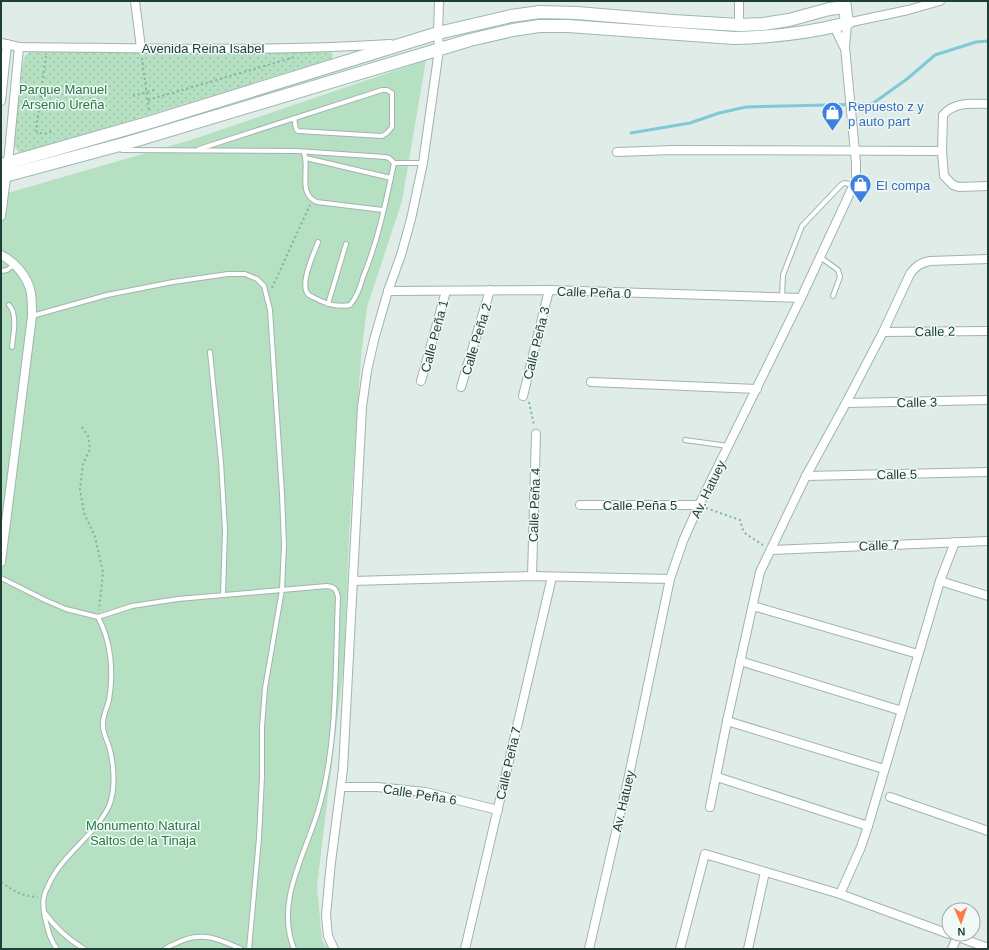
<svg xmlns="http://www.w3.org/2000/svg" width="989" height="950" viewBox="0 0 989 950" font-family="Helvetica,sans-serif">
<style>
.park{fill:url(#park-dots)}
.garden{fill:#b6e0c2}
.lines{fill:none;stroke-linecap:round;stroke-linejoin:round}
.stream{stroke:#81c9d8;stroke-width:3}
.lane-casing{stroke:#a1b4ae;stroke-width:6}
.street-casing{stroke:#a1b4ae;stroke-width:10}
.secondary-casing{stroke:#9db9b0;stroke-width:14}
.path{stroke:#7cb4a3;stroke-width:2;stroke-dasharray:2 3;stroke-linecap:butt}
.lane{stroke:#fff;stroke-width:4}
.street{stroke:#fff;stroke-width:8}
.secondary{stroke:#fff;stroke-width:12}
.labels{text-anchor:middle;stroke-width:3;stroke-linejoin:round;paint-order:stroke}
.street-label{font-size:13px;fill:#1e3e36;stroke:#f0f9f5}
.park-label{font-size:13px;fill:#247a47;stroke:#f0f9f5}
.shop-label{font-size:13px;fill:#366cbe;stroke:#f0f9f5;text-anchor:start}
</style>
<defs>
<pattern id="park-dots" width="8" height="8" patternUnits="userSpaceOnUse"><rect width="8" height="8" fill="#b6e0c2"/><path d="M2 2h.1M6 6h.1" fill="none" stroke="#9cc1a7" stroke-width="1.8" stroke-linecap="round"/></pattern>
</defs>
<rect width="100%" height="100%" fill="#dfece7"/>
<path class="park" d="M30,52H330L332,53L333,56L331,59L21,154L16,149L13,142L23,63L25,56Z"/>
<path class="garden" d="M426,60L402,201L367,307L361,357L349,536L344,664L317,886L322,940L328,949H1V195L191,140Z"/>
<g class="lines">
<path class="stream" d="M631,133L690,123L719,113L746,107L872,104L907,79L935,55L976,42L988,41"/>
<defs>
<g id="lane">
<path d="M199,149L382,90H387L392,93V127L387,133L382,136L298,131L296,129L294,118"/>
<path d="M122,150L297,151L385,157L389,158L394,163C386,201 378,241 363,277C360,287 357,297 350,305C340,307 330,305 321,301C317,299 312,297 309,295C298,286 314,254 318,242"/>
<path d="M304,153C310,169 297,194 317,202L383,210"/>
<path d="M306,158L391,178"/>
<path d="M394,163H423"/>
<path d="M820,257L838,270L840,277L833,296"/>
<path d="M1,271L7,270L15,264"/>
<path d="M782,298L783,275L802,226L841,185L844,183L854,185"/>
<path d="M328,304L346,244"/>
<path d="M9,305C18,315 13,334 12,347"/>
<path d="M32,316L107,295L173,282L228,274H245L257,279L264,286L270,310L282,494L284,545L282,590L265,688L262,727V777L259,838L249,949"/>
<path d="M210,352L221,462L225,530L223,595"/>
<path d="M685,440L728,446"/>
<path d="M1,578L45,600L66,609L98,617L132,606L178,599L327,586C335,587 336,589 338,597C335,666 338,745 318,811C305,855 275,902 294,949"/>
<path d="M45,913C56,929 68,939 84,949"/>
<path d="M57,949C50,940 48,930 45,918C44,912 42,903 44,897C44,893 47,889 48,886C61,855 94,837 109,806C116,789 114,764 109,746C107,740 103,733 103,726C102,717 107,708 109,700C114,672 111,641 98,617"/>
<path d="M165,949C169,946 174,944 179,942C202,931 219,939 241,949"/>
</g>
<g id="street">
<path d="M135,1L141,48"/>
<path d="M739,1V25"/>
<path d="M834,26L844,47"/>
<path d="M1,43L19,47C142,48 266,52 390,44"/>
<path d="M1,101L7,44"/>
<path d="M988,104C972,104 955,101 943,115L942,151L944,176L953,185L959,187L988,186"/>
<path d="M617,152L673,150L942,151"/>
<path d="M1,216L8,163L19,47"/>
<path d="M1,255C15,262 28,277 31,293C32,301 32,308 32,316L1,562"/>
<path d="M388,291L549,290L801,298"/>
<path d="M883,332L988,331"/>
<path d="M421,381L446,291"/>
<path d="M591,382L757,389"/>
<path d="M461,387L490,290"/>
<path d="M523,396L549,290"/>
<path d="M846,403L988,400"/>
<path d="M806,476L988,472"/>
<path d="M580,505H699"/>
<path d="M771,550L988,541"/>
<path d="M532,576L536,434"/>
<path d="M353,581L532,576L670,579"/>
<path d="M940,581L988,596"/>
<path d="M753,606L918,654"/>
<path d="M740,661L902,711"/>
<path d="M727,721L884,769"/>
<path d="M717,777L868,826"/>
<path d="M341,787H377L425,792L498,810"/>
<path d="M890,797L988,831"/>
<path d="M710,807L727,721L760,572L806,476L846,403L883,332L910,274C916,266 920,263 930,261L988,259"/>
<path d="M840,894L861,847L868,826L940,581L955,542"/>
<path d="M950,934L988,948"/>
<path d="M334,949L328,936L326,915L331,862L343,769L362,407L367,371L374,340L388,291L401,255L411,219L423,163L439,50L438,33L439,1"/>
<path d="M465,949L552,577"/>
<path d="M589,949L628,780L670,579L683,541L699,505L801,298L856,180V163L845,47L847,23L908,10L940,1"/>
<path d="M680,949L705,854L840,894L949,934"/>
<path d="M748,949L765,872"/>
<path d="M952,949L957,937"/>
</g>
<g id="secondary">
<path d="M1,165L151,122L438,33L511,16L540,12L577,13L673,21L739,25L763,24L789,20L829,9L845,7"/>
<path d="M1,177L127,143L470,40L513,30L539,26H568L734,38C772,37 810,33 847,23L844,1"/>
</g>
</defs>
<use href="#lane" class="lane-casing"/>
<use href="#street" class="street-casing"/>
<use href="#secondary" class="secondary-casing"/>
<g class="path">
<path d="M46,56L36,130L37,132L44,134L54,131"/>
<path d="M142,58L149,111"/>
<path d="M133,96L154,90"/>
<path d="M148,100L295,57"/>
<path d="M272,288L310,205"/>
<path d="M529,402L534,425"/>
<path d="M82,427L88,436L90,449L83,464L80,489L84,513L95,537L103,572L99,610"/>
<path d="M706,508L740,520L743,530L746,534L763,545"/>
<path d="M1,882C15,892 22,896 38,897"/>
</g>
<use href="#lane" class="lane"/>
<use href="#street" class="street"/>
<use href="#secondary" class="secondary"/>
</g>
<defs>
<symbol id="shop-pin" viewBox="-11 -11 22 30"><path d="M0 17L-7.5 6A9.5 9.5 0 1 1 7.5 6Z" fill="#3f7fe0" stroke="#f0f9f5"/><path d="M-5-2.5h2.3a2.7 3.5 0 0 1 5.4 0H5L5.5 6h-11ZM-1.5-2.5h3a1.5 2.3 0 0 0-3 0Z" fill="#fff"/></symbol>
</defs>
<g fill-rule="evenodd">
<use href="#shop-pin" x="820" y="100" width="25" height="34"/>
<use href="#shop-pin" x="848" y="172" width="25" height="34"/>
</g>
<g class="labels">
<g class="street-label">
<text x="203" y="53">Avenida Reina Isabel</text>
<text transform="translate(594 292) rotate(2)" y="5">Calle Peña 0</text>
<text transform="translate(935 331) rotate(-1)" y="5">Calle 2</text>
<text transform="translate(434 336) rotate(-75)" y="5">Calle Peña 1</text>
<text transform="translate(476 339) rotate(-73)" y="5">Calle Peña 2</text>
<text transform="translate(536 343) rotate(-76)" y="5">Calle Peña 3</text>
<text transform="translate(917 402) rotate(-1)" y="5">Calle 3</text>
<text transform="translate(897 474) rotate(-1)" y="5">Calle 5</text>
<text transform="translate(708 489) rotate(-64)" y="5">Av. Hatuey</text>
<text transform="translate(534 505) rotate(-88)" y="5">Calle Peña 4</text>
<text x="640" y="510">Calle Peña 5</text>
<text transform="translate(879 545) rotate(-2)" y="5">Calle 7</text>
<text transform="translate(508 763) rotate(-77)" y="5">Calle Peña 7</text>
<text transform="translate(420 794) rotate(9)" y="5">Calle Peña 6</text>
<text transform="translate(623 801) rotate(-77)" y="5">Av. Hatuey</text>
</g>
<g class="park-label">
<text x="63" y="94">Parque Manuel<tspan x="63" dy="15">Arsenio Ureña</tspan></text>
<text x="143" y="830">Monumento Natural<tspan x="143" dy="15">Saltos de la Tinaja</tspan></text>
</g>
<g class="shop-label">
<text x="848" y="111">Repuesto z y<tspan x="848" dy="15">p auto part</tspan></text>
<text x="876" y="190">El compa</text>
</g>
</g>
<rect width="989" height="950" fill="none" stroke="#1e3e36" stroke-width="4"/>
<g transform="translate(961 922) rotate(178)"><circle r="19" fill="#f0f9f5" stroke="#9caea9"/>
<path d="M0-3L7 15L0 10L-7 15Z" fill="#ff7b4b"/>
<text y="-6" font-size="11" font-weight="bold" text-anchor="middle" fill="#1e3e36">N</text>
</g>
</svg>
